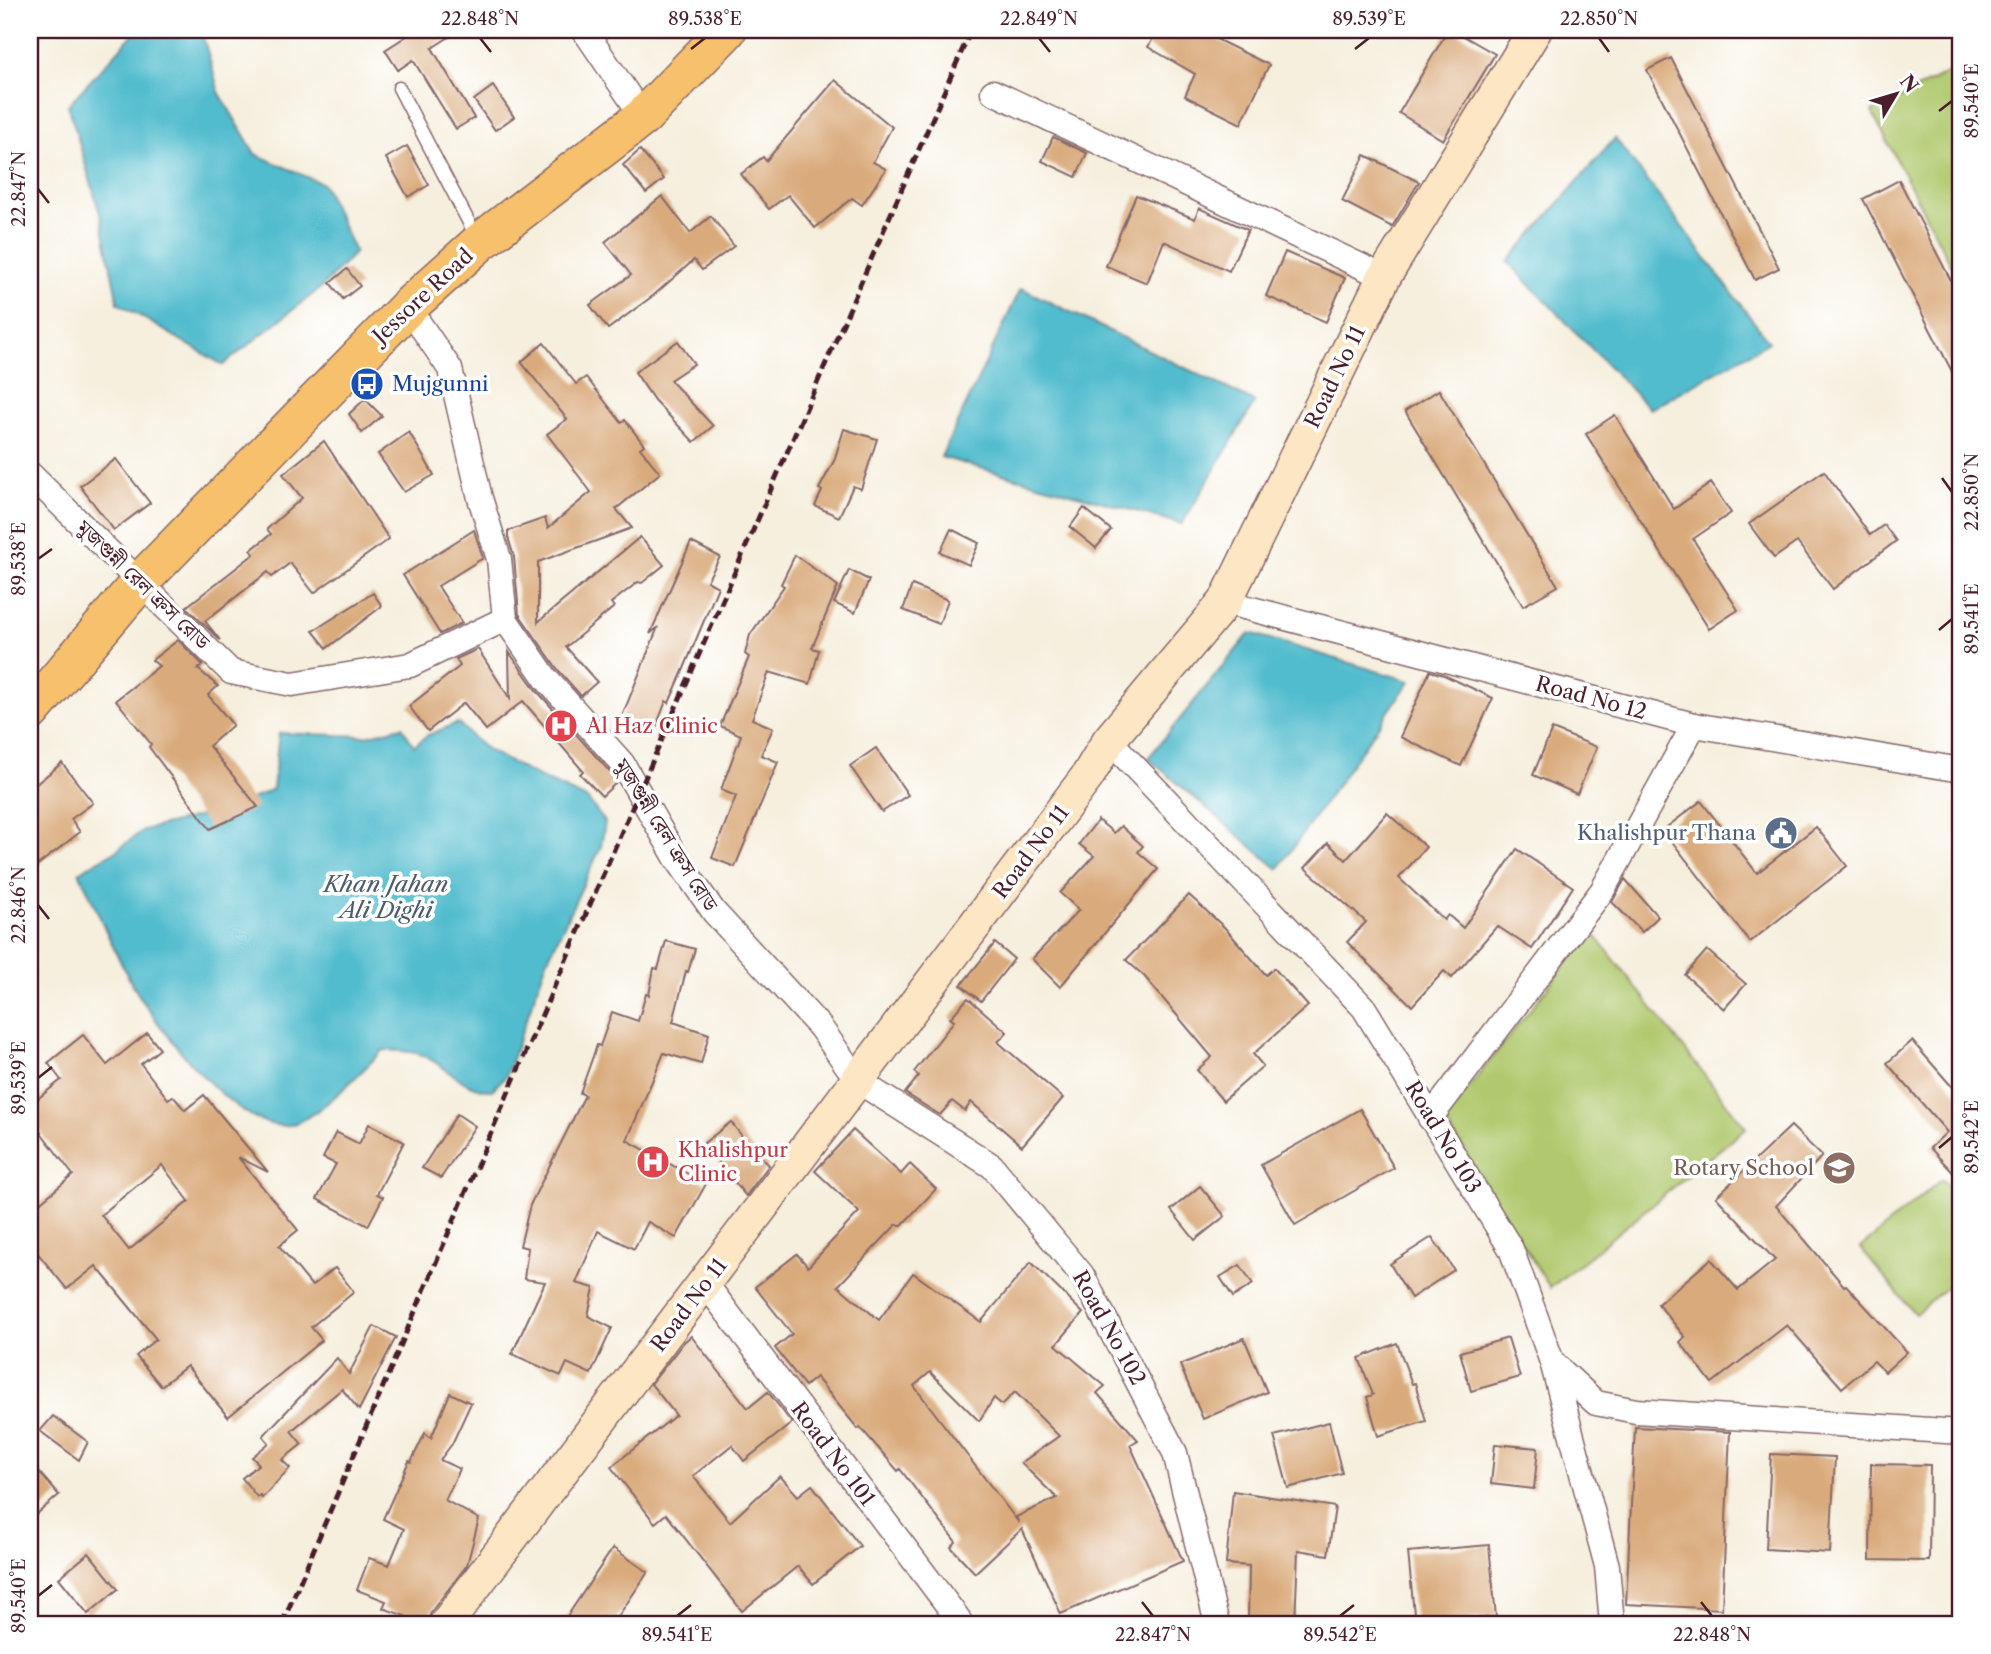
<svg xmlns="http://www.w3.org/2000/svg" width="1991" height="1654" viewBox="0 0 1991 1654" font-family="'Libre Caslon Text','Noto Serif Bengali',serif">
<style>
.green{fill:#b0c96e;stroke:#7d744c;stroke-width:2}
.water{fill:#51bccd;stroke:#4e6e7c;stroke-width:2}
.building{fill:#d9aa7c;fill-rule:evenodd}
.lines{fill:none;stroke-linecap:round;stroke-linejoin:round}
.lane-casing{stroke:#86686a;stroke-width:15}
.street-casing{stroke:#86686a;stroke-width:27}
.secondary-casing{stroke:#86686a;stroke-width:36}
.highway-casing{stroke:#86686a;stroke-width:41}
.lane{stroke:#fff;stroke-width:12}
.street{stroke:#fff;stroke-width:24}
.secondary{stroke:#fce6c4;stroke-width:33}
.highway{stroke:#f7c06c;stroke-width:38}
.rail{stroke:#4a1f2b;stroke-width:5;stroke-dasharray:10 5;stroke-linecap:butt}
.ticks{fill:none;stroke:#4a1f2b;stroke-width:2.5}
.labels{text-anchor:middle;stroke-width:7;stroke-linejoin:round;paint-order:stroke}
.street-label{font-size:21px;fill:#4a1f2b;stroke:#fff}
.transit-label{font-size:21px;fill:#164399;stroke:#fff;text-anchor:start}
.health-label{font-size:21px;fill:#be3a42;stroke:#fff;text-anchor:start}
.service-label{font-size:21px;fill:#4e5e75;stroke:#fff;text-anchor:end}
.education-label{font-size:21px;fill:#785e54;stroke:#fff;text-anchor:end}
.water-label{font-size:23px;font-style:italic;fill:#4d5e6c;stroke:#fff}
.neatline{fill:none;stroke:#4a1f2b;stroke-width:2.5}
.ticks-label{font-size:18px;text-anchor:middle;fill:#4a1f2b}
</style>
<rect width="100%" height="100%" fill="#fff"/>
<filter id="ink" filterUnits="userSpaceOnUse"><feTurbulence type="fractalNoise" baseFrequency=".0143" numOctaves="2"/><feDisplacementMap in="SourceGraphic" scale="14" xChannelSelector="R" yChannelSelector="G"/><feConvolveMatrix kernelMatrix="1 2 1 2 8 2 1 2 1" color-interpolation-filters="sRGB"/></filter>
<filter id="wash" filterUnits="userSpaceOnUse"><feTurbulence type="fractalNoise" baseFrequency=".00686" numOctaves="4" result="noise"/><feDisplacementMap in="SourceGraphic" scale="28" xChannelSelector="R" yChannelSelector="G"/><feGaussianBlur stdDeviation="1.57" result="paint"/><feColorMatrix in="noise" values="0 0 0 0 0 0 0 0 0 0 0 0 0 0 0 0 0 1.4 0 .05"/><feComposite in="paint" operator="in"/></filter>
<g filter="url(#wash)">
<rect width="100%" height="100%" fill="#f6efde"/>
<g class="green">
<path d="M1961,66V284L1872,112Z"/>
<path d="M1592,931L1746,1128L1550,1288L1444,1119Z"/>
<path d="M1942,1179L1961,1202V1275L1915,1314L1860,1248Z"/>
</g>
<g class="water">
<path d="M137,30H201L219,92L255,154L323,184L355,252L323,286L223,365L118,303L101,217L68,105Z"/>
<path d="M1615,138L1769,342L1650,409L1508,262Z"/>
<path d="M1021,288L1255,402L1182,524L941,457Z"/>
<path d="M1250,633L1410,681L1278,869L1148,758Z"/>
<path d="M458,723L481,745L491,752L536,776L587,799L605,822L601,847L547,961L506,1076L492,1090C465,1091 446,1065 422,1055C411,1050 395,1051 383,1050C362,1071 321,1115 293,1124C244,1140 160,1030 137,992C114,955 99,912 79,872L117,850L144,830L229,809L273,789L279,733L366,736L402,727L414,746L428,735Z"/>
</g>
<g id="blocks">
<g class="building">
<path d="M416,30H460L432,48L474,118L456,129L413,60L398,70L385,50Z"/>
<path d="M1158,30H1198L1269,65L1241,124L1185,96L1195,74L1148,47Z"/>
<path d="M1448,30H1453L1495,54L1443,140L1399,113Z"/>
<path d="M1671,58L1779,268L1755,280L1647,70Z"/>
<path d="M835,80L892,127L873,162L886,169L862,205L852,198L815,228L788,195L769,209L741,174L763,157L766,161Z"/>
<path d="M493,86L514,117L495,130L474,100Z"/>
<path d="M1053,137L1087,153L1076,177L1042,161Z"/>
<path d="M407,146L429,185L408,197L386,158Z"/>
<path d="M640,150L664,179L646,193L623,165Z"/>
<path d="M1365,155L1419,182L1392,227L1342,201Z"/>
<path d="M1899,180L1961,300V389L1863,199Z"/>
<path d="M1136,195L1195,219L1199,208L1248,230L1229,271L1164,241L1147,283L1106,266Z"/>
<path d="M662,196L690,233L711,216L734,246L702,270L694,260L654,295L608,329L590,305L631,275L605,242Z"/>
<path d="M1285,252L1345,278L1326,322L1266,296Z"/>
<path d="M347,269L360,286L343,299L330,283Z"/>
<path d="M678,341L694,364L670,380L713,426L694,442L654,400L635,372Z"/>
<path d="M544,343L576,384L586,377L621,422L625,420L644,445L640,448L660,473L616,509L632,528L538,562V622L640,537L664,565L642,583L638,582L611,603L614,607L566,647L597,682L581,696L559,671L519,614L514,557L508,537V531L545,518L548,528L591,492L547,434L567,419L521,362Z"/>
<path d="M1439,390L1558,586L1523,606L1405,411Z"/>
<path d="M365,399L382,416L362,433L349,414Z"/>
<path d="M1615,415L1674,509L1711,483L1731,513L1693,539L1738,610L1709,629L1586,434Z"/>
<path d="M844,429L877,439L861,489L853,486L839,517L815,506L822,491L819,489L834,461Z"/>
<path d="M409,432L434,475L404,492L378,454Z"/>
<path d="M324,441L389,539L314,593L290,563L272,577L268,572L205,621L220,640L186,607L254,554L251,550L271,534L267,529L302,498L283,474Z"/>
<path d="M116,459L150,503L114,530L80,486Z"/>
<path d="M1824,471L1870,535L1884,525L1896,541L1833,589L1797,542L1774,558L1749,524Z"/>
<path d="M1084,508L1111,530L1096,548L1070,527Z"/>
<path d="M951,529L979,543L969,565L940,552Z"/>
<path d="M474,530L483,558L438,586L462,623L440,634L403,575Z"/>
<path d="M691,542L720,557L707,581L718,587L683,671L669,703L666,701L654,732L621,719L658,627L650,634Z"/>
<path d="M795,555L838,586L812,648L819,650L810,684L769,672L752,719L773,728L761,755L778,762L735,867L712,858L736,796L721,790L741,735L720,726L749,657L745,654L750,635L784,586L781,584Z"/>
<path d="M849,570L869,580L855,613L834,603Z"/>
<path d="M912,585L948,600L939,624L903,610Z"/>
<path d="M373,593L382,606L327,648L313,631Z"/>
<path d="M178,640L203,665L198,669L218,686L208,695L233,725L209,746L258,807L210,829L149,747L151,744L116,700L159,666L152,660Z"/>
<path d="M478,649L510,699L509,652L536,690L610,772L616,783L602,796L580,774L583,771L523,701L486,730L464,703L428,731L409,706L460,666L456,659Z"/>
<path d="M1430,671L1444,675L1493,698L1461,766L1400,737Z"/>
<path d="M1552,729L1597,747L1577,794L1533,775Z"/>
<path d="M876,748L908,795L882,812L850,766Z"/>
<path d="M62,763L93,803L71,819L80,832L30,871V789Z"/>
<path d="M1701,801L1757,873L1816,827L1847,866L1750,942L1663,830Z"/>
<path d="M1387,813L1426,847L1399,878L1444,920L1448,915L1463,928L1517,849L1573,887L1532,949L1497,926L1452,978L1444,971L1412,1006L1347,942L1366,922L1305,868L1328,843L1346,860Z"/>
<path d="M1098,820L1114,833L1121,826L1143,846L1138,852L1158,869L1060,987L1032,959L1079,910L1060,893L1094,856L1079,844Z"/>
<path d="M1625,879L1658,917L1642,932L1612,902Z"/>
<path d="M1189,895L1225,928L1266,975L1274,968L1308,1006L1253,1054L1263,1066L1223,1101L1197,1070L1212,1057L1144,976L1126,960Z"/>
<path d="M666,941L695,949L688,972L686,971L673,1022L709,1034L701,1064L664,1053L627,1140L706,1184L676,1238L648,1222L634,1249L598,1231L576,1283L594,1288L588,1316L612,1328L591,1374L567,1363L561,1376L512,1354L545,1282L524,1279L528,1248L520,1246L530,1205L585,1095L580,1093L597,1045L600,1046L612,1012L638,1021L646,994L649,995L654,968L658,969Z"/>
<path d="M995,943L1014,959L981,1001L961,985Z"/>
<path d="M1707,950L1746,984L1724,1009L1685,975Z"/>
<path d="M968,998L1007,1032L998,1042L1063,1098L1022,1146L971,1102L965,1111L952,1101L940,1115L905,1093L919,1076L914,1072L954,1021L950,1018Z"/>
<path d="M147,1033L160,1049L141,1064L168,1099L173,1096L185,1110L204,1095L268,1172L238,1157L298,1230L279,1246L312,1286L335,1268L354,1292L311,1327L322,1340L228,1417L187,1366L161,1386L136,1356L156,1339L96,1266L67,1289L30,1244V1211L73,1175L30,1118V1105L61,1080L48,1063L83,1035L107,1065ZM162,1165L189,1201L129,1250L101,1215Z"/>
<path d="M1912,1041L1961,1097V1181L1930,1148L1947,1132L1887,1063Z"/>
<path d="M1360,1109L1394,1168L1295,1225L1261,1165Z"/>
<path d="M457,1114L475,1126L441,1178L422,1168Z"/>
<path d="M731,1122L755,1153L757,1152L769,1165L746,1196L704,1143Z"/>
<path d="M369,1124L404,1142L377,1194L383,1197L368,1226L317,1199L336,1164L323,1158L336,1132L359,1144Z"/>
<path d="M1791,1126L1822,1156L1776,1206L1844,1286L1846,1285L1907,1352L1885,1372L1874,1361L1842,1388L1787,1325L1712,1383L1680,1342L1685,1337L1658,1304L1711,1259L1738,1290L1775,1260L1716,1197Z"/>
<path d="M853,1130L901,1174L910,1164L936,1189L902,1225H896L838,1286L879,1320L913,1273L981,1322L1031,1262L1083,1313L1056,1345L1105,1386L1097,1393L1138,1440L1130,1445L1183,1561L1061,1614L1022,1529L975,1573L951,1547L956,1542L900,1469L898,1471L860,1427L858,1429L816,1377L805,1386L775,1348L792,1334L755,1287L797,1254L808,1267L859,1212L815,1171ZM930,1372L979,1421L994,1398L1002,1405L1015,1392L1059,1436L1021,1463L1057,1498L1016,1517L1019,1523L914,1386Z"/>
<path d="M1200,1186L1225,1216L1195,1240L1171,1210Z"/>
<path d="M1432,1237L1454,1270L1411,1298L1390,1264Z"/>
<path d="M1240,1265L1253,1284L1233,1297L1220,1277Z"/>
<path d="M374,1326L396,1337L359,1410L342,1389L291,1431L302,1444L282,1460L290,1468L262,1498L260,1495L257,1497L242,1478L259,1464L252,1457L269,1443L263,1436L337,1358L349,1374Z"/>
<path d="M691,1336L748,1408L768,1392L792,1423L744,1461L732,1445L693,1476L730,1522L780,1476L798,1496L812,1485L860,1546L813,1584L798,1566L742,1611L666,1514L655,1523L611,1467L676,1415L651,1384L684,1342Z"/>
<path d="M1244,1338L1267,1392L1203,1419L1180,1365Z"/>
<path d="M1508,1338L1520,1377L1471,1391L1460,1352Z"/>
<path d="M1397,1343L1412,1384L1415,1383L1426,1421L1378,1436L1367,1397L1373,1395L1359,1358Z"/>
<path d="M450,1393L471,1403L452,1444L440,1460L460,1469L445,1500L479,1519L467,1565L431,1612L427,1624H402L405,1616L383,1608L386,1601L357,1590L369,1558L389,1565L404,1529L383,1519L409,1461L411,1462L425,1433L431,1438Z"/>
<path d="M53,1416L88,1442L79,1460L40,1431Z"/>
<path d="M1329,1422L1342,1473L1288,1488L1274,1436Z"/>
<path d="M1635,1427L1730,1432L1722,1609L1626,1604Z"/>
<path d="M1495,1444L1538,1448L1534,1489L1491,1484Z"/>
<path d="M1771,1454L1835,1457L1830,1553L1766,1549Z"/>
<path d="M30,1462L59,1495L30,1520Z"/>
<path d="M1871,1464L1930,1465L1929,1561L1870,1560Z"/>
<path d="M1233,1491L1335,1507L1328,1555L1298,1550L1295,1624L1248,1622L1249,1566L1226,1564Z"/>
<path d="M1489,1545L1496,1617L1415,1624L1408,1552Z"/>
<path d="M613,1548L648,1572L613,1624H562Z"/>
<path d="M89,1553L118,1589L88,1614L59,1578Z"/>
</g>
</g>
</g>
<g filter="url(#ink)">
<use href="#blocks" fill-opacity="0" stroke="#86686a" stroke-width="2"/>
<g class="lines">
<defs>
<path id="lane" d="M399,88L478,240"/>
<g id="street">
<path d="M584,30L643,117"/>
<path d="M993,92L1384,277"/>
<path d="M408,307L450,369L480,498L499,559L505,619L547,680L622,763L677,859L714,912L820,1027L858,1081L992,1166L1082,1275L1175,1453L1217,1624"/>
<path d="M30,474L231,672L292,684L410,665L505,619"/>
<path d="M1225,602L1694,725L1961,770"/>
<path d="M1109,740L1364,1008L1511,1249L1552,1362L1607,1566L1612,1624"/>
<path d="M1430,1118L1602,891L1694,725"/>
<path d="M705,1283L962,1624"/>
<path d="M1552,1362L1596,1403L1636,1411L1961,1432"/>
</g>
<path id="secondary" d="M446,1624L1087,777L1109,740L1225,602L1384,277L1535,30"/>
<path id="highway" d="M30,712L140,582L408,307L479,243L643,117L727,30"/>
</defs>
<use href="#lane" class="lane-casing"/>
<use href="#street" class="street-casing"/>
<use href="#secondary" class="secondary-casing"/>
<use href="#highway" class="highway-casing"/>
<use href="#lane" class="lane"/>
<use href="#street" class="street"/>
<use href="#secondary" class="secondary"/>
<use href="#highway" class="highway"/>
<path class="rail" d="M282,1624L514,1079L971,30"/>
</g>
</g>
<path class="ticks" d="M480,38L491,52M1039,38L1050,52M1599,38L1609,52M691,49L705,38M1355,49L1369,38M1939,111L1952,101M38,189L49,203M1942,478L1952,492M38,559L52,549M1939,630L1952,619M38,905L49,919M38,1078L52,1067M1939,1148L1952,1137M38,1596L52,1585M1142,1602L1153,1616M1701,1602L1712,1616M677,1616L691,1605M1340,1616L1354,1605"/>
<defs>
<symbol id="bus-disc" viewBox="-11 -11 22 22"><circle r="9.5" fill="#1a4fb4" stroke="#fff"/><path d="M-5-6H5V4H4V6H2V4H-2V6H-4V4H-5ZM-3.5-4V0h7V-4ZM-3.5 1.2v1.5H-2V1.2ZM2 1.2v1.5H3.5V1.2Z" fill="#fff"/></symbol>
<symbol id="hospital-disc" viewBox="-11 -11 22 22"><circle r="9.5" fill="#e0444e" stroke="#fff"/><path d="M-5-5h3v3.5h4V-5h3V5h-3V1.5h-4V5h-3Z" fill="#fff"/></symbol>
<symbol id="civic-disc" viewBox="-11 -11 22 22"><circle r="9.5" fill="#5c6f8a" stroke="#fff"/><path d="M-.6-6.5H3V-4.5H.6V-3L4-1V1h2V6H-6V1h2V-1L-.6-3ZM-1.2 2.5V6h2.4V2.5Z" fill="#fff"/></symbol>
<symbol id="school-disc" viewBox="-11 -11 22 22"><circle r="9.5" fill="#8d6e63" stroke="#fff"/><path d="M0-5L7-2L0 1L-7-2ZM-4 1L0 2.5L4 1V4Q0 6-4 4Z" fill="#fff"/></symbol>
</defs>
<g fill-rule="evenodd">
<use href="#bus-disc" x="348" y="365" width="38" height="38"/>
<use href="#hospital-disc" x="542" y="707" width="38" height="38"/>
<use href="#civic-disc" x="1762" y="814" width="38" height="38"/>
<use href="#hospital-disc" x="634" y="1143" width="38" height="38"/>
<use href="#school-disc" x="1820" y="1149" width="38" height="38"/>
</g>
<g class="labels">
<g class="street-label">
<text transform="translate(423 296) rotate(-43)" y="7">Jessore Road</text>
<text transform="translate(1335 377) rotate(-64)" y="7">Road No 11</text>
<text transform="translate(143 585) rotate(44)" y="7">মুজগুন্নী রেল ক্রস রোড</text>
<text transform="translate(1591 698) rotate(15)" y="7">Road No 12</text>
<text transform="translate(666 835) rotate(58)" y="7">মুজগুন্নী রেল ক্রস রোড</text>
<text transform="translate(1031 852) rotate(-53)" y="7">Road No 11</text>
<text transform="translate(1443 1137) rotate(59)" y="7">Road No 103</text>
<text transform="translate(689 1305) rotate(-53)" y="7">Road No 11</text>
<text transform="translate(1109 1328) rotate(61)" y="7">Road No 102</text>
<text transform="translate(833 1454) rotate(53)" y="7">Road No 101</text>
</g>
<g class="transit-label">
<text x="392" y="391">Mujgunni</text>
</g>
<g class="health-label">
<text x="586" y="733">Al Haz Clinic</text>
<text x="678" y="1157">Khalishpur<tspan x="678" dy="24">Clinic</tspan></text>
</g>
<g class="service-label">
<text x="1756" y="840">Khalishpur Thana</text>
</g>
<g class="education-label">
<text x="1814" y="1175">Rotary School</text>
</g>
<g class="water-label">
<text x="386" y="892">Khan Jahan<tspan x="386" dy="26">Ali Dighi</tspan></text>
</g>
</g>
<rect width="1991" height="1654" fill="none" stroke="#fff" stroke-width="77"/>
<g transform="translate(1896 94) rotate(52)" stroke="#ffffff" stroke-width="5" paint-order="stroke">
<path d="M0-5L12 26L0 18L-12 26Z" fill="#4a1f2b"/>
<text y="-10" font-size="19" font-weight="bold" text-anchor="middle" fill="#4a1f2b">N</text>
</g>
<rect x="38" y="38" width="1914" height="1578" class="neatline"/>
<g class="ticks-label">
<text x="480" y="25">22.848°N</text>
<text x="705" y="25">89.538°E</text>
<text x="1039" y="25">22.849°N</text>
<text x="1369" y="25">89.539°E</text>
<text x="1599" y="25">22.850°N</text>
<text transform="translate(1972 101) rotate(-90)" y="6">89.540°E</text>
<text transform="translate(19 189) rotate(-90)" y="6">22.847°N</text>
<text transform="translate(1972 492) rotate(-90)" y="6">22.850°N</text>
<text transform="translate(19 559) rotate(-90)" y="6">89.538°E</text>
<text transform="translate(1972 619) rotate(-90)" y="6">89.541°E</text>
<text transform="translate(19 905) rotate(-90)" y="6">22.846°N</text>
<text transform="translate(19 1078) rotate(-90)" y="6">89.539°E</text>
<text transform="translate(1972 1137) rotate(-90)" y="6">89.542°E</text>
<text transform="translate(19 1596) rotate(-90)" y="6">89.540°E</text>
<text x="677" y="1641">89.541°E</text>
<text x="1153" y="1641">22.847°N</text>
<text x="1340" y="1641">89.542°E</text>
<text x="1712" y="1641">22.848°N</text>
</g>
</svg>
